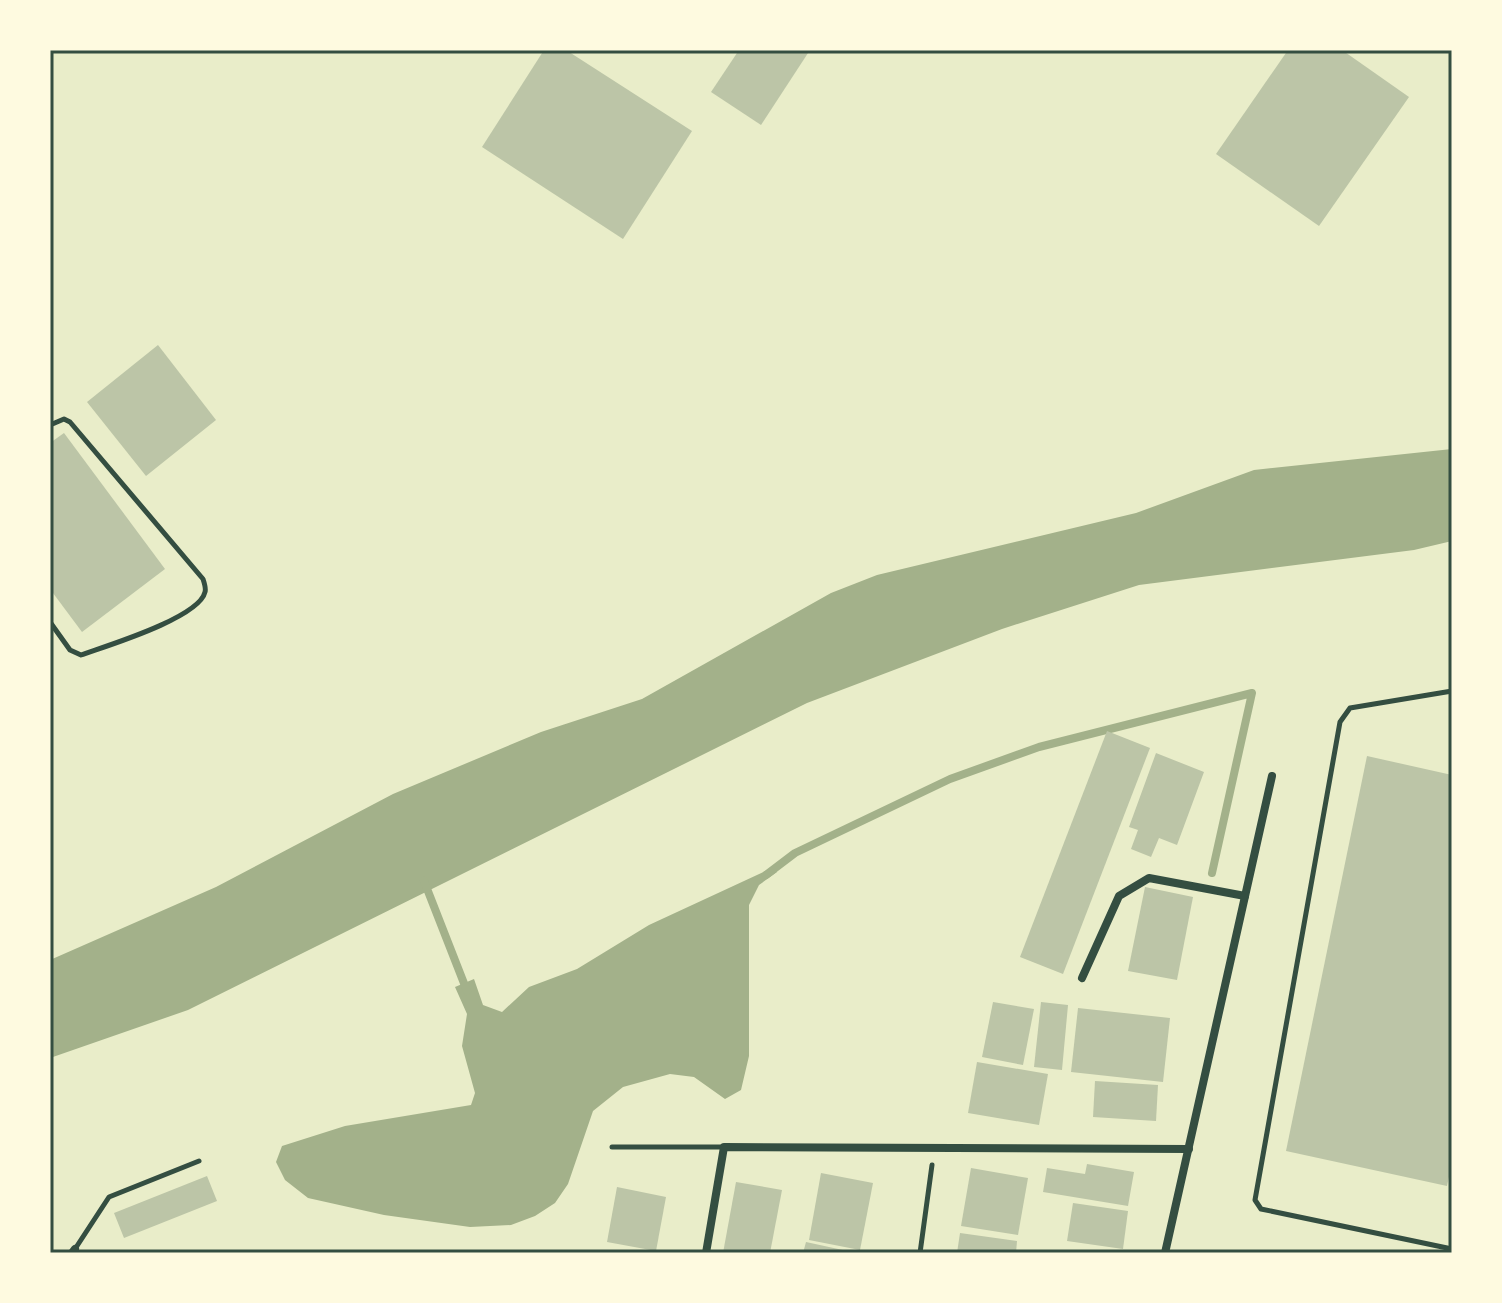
<svg xmlns="http://www.w3.org/2000/svg" width="1502" height="1303" viewBox="0 0 1502 1303" font-family="Quicksand,sans-serif">
<style>
.water{fill:#a3b18a}
.lines{fill:none;stroke-linecap:round;stroke-linejoin:round}
.stream{stroke:#a3b18a;stroke-width:8}
.building{fill:#bcc5a7}
.path{stroke:#344e41;stroke-width:5}
.service{stroke:#344e41;stroke-width:5}
.minor{stroke:#344e41;stroke-width:8}
.neatline{fill:none;stroke:#344e41;stroke-width:3}
</style>
<rect width="100%" height="100%" fill="#e9edc9"/>
<g class="water">
<path d="M1452,449V541L1414,550L1139,585L1002,629L807,703L188,1010L50,1058V960L216,887L393,794L541,732L642,699L831,593L877,575L1136,513L1254,470Z"/>
<path d="M774,867L777,872L759,885L749,905V1056L741,1090L725,1099L694,1077L670,1074L623,1087L593,1111L568,1184L555,1203L535,1216L511,1225L470,1227L384,1215L308,1198L285,1180L276,1162L282,1146L345,1126L471,1105L475,1093L462,1046L467,1014L455,987L474,979L483,1005L502,1012L529,987L577,969L649,925Z"/>
</g>
<g class="lines">
<g class="stream">
<path d="M766,875L795,853L950,779L1039,747L1252,693L1212,873"/>
<path d="M424,881L467,991"/>
</g>
</g>
<g class="building">
<path d="M544,50H566L692,131L623,239L482,147Z"/>
<path d="M739,50H810L761,125L711,92Z"/>
<path d="M1288,50H1342L1409,97L1319,226L1216,154Z"/>
<path d="M158,345L216,420L146,476L87,402Z"/>
<path d="M64,433L165,569L82,632L50,589V443Z"/>
<path d="M1107,731L1150,748L1063,974L1020,957Z"/>
<path d="M1156,753L1204,772L1177,845L1159,838L1151,857L1131,849L1138,830L1129,827Z"/>
<path d="M1367,756L1452,775V1163L1447,1186L1286,1151Z"/>
<path d="M1145,887L1193,897L1177,980L1128,971Z"/>
<path d="M993,1002L1034,1009L1023,1065L982,1057Z"/>
<path d="M1041,1002L1068,1005L1062,1070L1034,1067Z"/>
<path d="M1078,1008L1170,1018L1163,1082L1071,1072Z"/>
<path d="M977,1062L1048,1074L1039,1125L968,1113Z"/>
<path d="M1095,1081L1158,1085L1156,1121L1093,1117Z"/>
<path d="M1087,1164L1134,1172L1128,1206L1043,1192L1047,1168L1085,1174Z"/>
<path d="M971,1168L1028,1178L1018,1235L961,1226Z"/>
<path d="M821,1173L873,1183L860,1250L809,1240Z"/>
<path d="M207,1176L217,1201L124,1238L114,1213Z"/>
<path d="M736,1182L782,1190L770,1253H723Z"/>
<path d="M617,1187L666,1197L656,1251L607,1242Z"/>
<path d="M1073,1203L1128,1211L1123,1249L1067,1241Z"/>
<path d="M960,1233L1017,1241L1016,1253H957Z"/>
<path d="M806,1242L852,1252V1253H803Z"/>
</g>
<g class="lines">
<path class="path" d="M920,1253L932,1165"/>
<g class="service">
<path d="M50,425L64,419L70,422L203,579C204,582 206,589 205,592C199,618 106,646 81,655L70,650L50,622"/>
<path d="M1452,691L1350,708L1340,722L1255,1200L1261,1209L1452,1249"/>
<path d="M612,1147H723"/>
<path d="M75,1249L109,1197L199,1161"/>
</g>
<g class="minor">
<path d="M1082,978L1119,896L1149,878L1245,896"/>
<path d="M72,1253L75,1249"/>
<path d="M706,1253L724,1147L1189,1149"/>
<path d="M1165,1253L1272,776"/>
</g>
</g>
<rect width="1502" height="1303" fill="none" stroke="#fefae0" stroke-width="104"/>
<rect x="52" y="52" width="1398" height="1199" class="neatline"/>
</svg>
